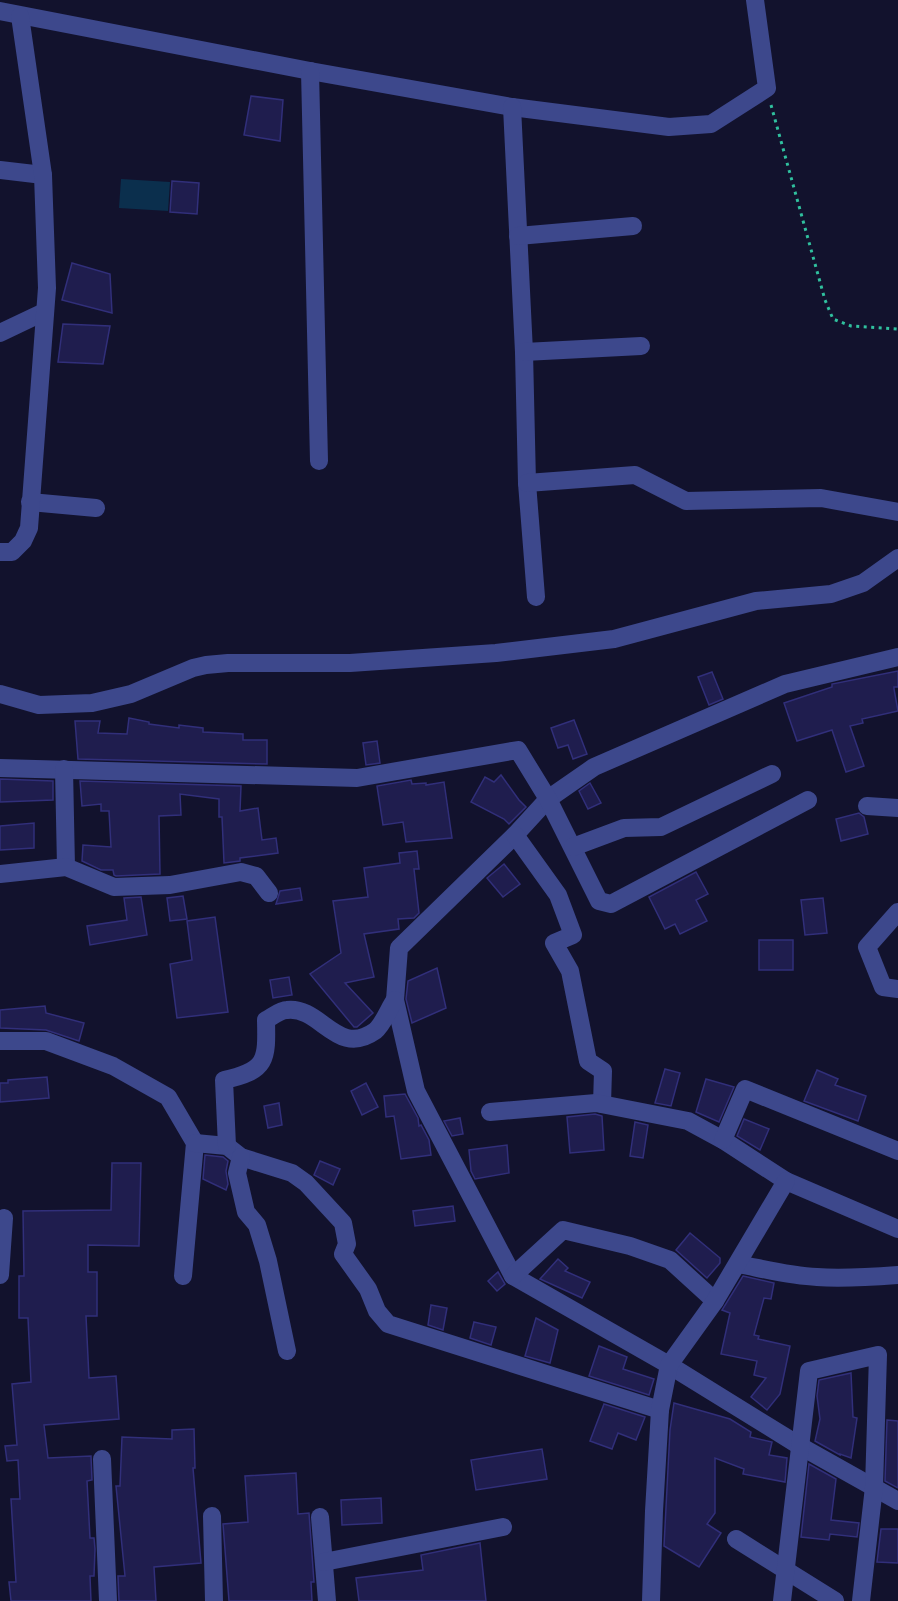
<svg xmlns="http://www.w3.org/2000/svg" width="898" height="1601" viewBox="0 0 898 1601" font-family="Signika,sans-serif">
<style>
.water{fill:#0b2f4d}
.building{fill:#1f1d4e;stroke:#312f7a;stroke-width:1.5}
.lines{fill:none;stroke-linecap:round;stroke-linejoin:round}
.path{stroke:#30c09e;stroke-width:3;stroke-dasharray:3 4.5;stroke-linecap:butt}
.minor{stroke:#3d488c;stroke-width:18}
</style>
<rect width="100%" height="100%" fill="#12122d"/>
<path class="water" d="M121,179L170,182L168,211L119,208Z"/>
<g class="building">
<path d="M251,96L283,100L280,141L244,135Z"/>
<path d="M172,181L199,183L197,214L170,212Z"/>
<path d="M72,263L110,274L112,313L62,300Z"/>
<path d="M63,324L110,326L103,364L58,362Z"/>
<path d="M898,671V687H894V689L898,711L862,719L863,723L850,726L864,766L846,772L832,730L797,741L784,703L832,687V684Z"/>
<path d="M712,672L723,699L709,705L698,677Z"/>
<path d="M129,718L149,722V724L179,728V725L203,728V732L243,734V740H267V764L78,759L75,721H100L98,733L127,734Z"/>
<path d="M574,720L587,754L573,759L568,745L558,748L551,728Z"/>
<path d="M377,741L380,763L366,765L363,743Z"/>
<path d="M501,775L519,800L526,807L509,824L504,819L471,802L485,777L494,782Z"/>
<path d="M0,779L53,781V800L0,802Z"/>
<path d="M411,780L412,784L426,783V785L444,782L452,838L406,842L403,822L383,825L377,786Z"/>
<path d="M80,781L241,786L240,811L258,808L262,840L276,838L278,853L240,858V861L224,863L222,817H219V799L180,794L181,815L159,816L160,874L116,876L114,875L113,870H101L82,861L83,845L111,847L109,811H101V804L82,806Z"/>
<path d="M590,783L601,803L588,809L579,791Z"/>
<path d="M859,813L864,817L868,834L841,841L836,819Z"/>
<path d="M34,823V848L0,850V826Z"/>
<path d="M417,851L419,869H414L419,913L414,918L398,919L399,929L364,934L374,977L345,983L373,1013L357,1027H354L310,974L341,953L333,901L368,897L364,868L400,863L399,853Z"/>
<path d="M504,864L520,884L503,897L487,878Z"/>
<path d="M696,872L708,894L696,900L707,921L680,934L675,924L665,929L649,897Z"/>
<path d="M300,888L302,900L276,904L280,891Z"/>
<path d="M183,896L187,919L170,921L167,898Z"/>
<path d="M141,897L147,935L90,945L87,926L127,920L124,898Z"/>
<path d="M823,898L827,933L805,935L801,900Z"/>
<path d="M215,917L228,1012L177,1018L170,964L192,960L187,921Z"/>
<rect x="759" y="940" width="34" height="30"/>
<path d="M437,968L446,1008L412,1023L406,999L408,981Z"/>
<path d="M289,977L292,995L273,998L270,980Z"/>
<path d="M45,1006L46,1013L84,1023L79,1041L46,1030L0,1028V1010Z"/>
<path d="M665,1069L680,1073L671,1106L655,1103Z"/>
<path d="M817,1070L838,1079L835,1085L866,1096L858,1121L804,1101Z"/>
<path d="M47,1077L49,1098L0,1102V1083H8V1080Z"/>
<path d="M706,1079L734,1087L719,1122L696,1112Z"/>
<path d="M366,1083L378,1107L362,1115L351,1091Z"/>
<path d="M405,1094L418,1118L419,1126L421,1125L429,1140L431,1155L401,1159L394,1116L386,1117L384,1096Z"/>
<path d="M279,1103L282,1125L268,1128L264,1106Z"/>
<path d="M595,1114L602,1116L604,1150L570,1153L567,1117Z"/>
<path d="M460,1118L463,1134L452,1136L444,1121Z"/>
<path d="M744,1119L769,1129L760,1150L737,1136Z"/>
<path d="M635,1122L648,1125L643,1158L630,1156Z"/>
<path d="M507,1145L509,1173L475,1179L471,1171L469,1150Z"/>
<path d="M205,1155L223,1157L228,1161L226,1171L228,1184L226,1190L203,1179Z"/>
<path d="M320,1161L340,1169L333,1185L314,1175Z"/>
<path d="M112,1163H141L139,1246L88,1245V1272H97V1316H86L89,1378L116,1376L119,1419L44,1425L48,1458L91,1456L92,1480L87,1481L90,1538H94L95,1549L94,1576H90L91,1601H11L9,1582H16L11,1499H20L18,1460L7,1461L5,1446L17,1445L12,1384L31,1382L28,1318H19V1276H24L23,1211L111,1210Z"/>
<path d="M453,1206L455,1221L415,1226L413,1211Z"/>
<path d="M690,1233L720,1258V1263L707,1278L676,1250Z"/>
<path d="M558,1259L568,1268L565,1271L590,1282L582,1298L540,1279Z"/>
<path d="M498,1272L505,1284L497,1291L488,1281Z"/>
<path d="M743,1276L774,1283L771,1299L764,1298L754,1335L759,1336L758,1339L790,1346L780,1394L767,1410L751,1397L766,1378L754,1375L757,1361L721,1354L730,1313L722,1310Z"/>
<path d="M431,1305L447,1308L443,1330L428,1325Z"/>
<path d="M536,1318L558,1330L550,1363L525,1356Z"/>
<path d="M474,1322L496,1327L491,1345L470,1338Z"/>
<path d="M599,1346L627,1357L623,1369L654,1379L649,1395L589,1376Z"/>
<path d="M851,1373L853,1417L857,1418L851,1458L840,1454V1455L815,1441L820,1419L817,1396L819,1380Z"/>
<path d="M674,1403L730,1419L751,1432L750,1437L772,1442L769,1455L787,1458L785,1482L743,1474L744,1469L715,1458V1513L707,1524L721,1533L699,1567L664,1546L670,1430Z"/>
<path d="M604,1404L645,1417L636,1440L618,1433L612,1449L590,1441Z"/>
<path d="M887,1420L898,1421V1488L885,1481Z"/>
<path d="M194,1429L195,1468H193L201,1563L154,1567L156,1601H119L118,1576H125L116,1486H120L122,1437L172,1439V1430Z"/>
<path d="M542,1449L547,1479L476,1490L471,1460Z"/>
<path d="M809,1464L836,1479L831,1520L859,1523L857,1537L830,1534L829,1540L801,1537Z"/>
<path d="M296,1473L298,1514L309,1513L314,1582H311L312,1601H229L223,1524L248,1522L245,1476Z"/>
<path d="M381,1498L382,1523L342,1525L341,1500Z"/>
<path d="M881,1529H898V1563L877,1562Z"/>
<path d="M480,1543L486,1601H359L356,1578L423,1570L421,1555Z"/>
</g>
<g class="lines">
<path class="path" d="M771,105L825,300L833,319L851,326L898,329"/>
<g class="minor">
<path d="M0,11L310,71L512,107L669,127L711,124L767,88L755,0"/>
<path d="M310,71L319,461"/>
<path d="M512,107L524,352L527,483L536,597"/>
<path d="M0,170L43,175"/>
<path d="M518,236L633,226"/>
<path d="M0,333L44,312"/>
<path d="M524,352L641,346"/>
<path d="M527,483L635,475L686,501L821,498L898,512"/>
<path d="M30,502L96,508"/>
<path d="M0,552H12L23,541L29,528L47,288L43,175L20,16"/>
<path d="M898,657L785,684L594,767L548,799L515,835L399,948L395,1000L416,1091L513,1276L669,1365L800,1446L898,1501"/>
<path d="M0,694L39,705L92,703L131,694L193,668L206,665L228,663H350L496,653L614,639L756,601L831,594L863,583L898,558"/>
<path d="M0,768L357,778L518,750L548,799L599,901L611,904L808,800"/>
<path d="M64,769L66,867"/>
<path d="M867,806L898,808"/>
<path d="M515,835L558,895L573,935L554,943L570,971L588,1061L603,1071L602,1104"/>
<path d="M573,847L624,828L661,827L772,774"/>
<path d="M0,874L66,867L114,887L170,885L241,872L256,876L269,893"/>
<path d="M898,912L867,947L883,987L898,989"/>
<path d="M0,1041H46L113,1066L168,1097L195,1143L183,1276"/>
<path d="M490,1112L596,1103L688,1121L723,1140L786,1181L898,1229"/>
<path d="M723,1140L745,1089L898,1151"/>
<path d="M195,1143L227,1146L241,1157L292,1173L306,1183L343,1223L347,1244L343,1254L368,1289L377,1311L388,1324L660,1410"/>
<path d="M227,1146L224,1080C267,1071 267,1060 266,1020C272,1017 280,1010 287,1010C321,1006 337,1058 375,1031C383,1025 389,1008 395,1000"/>
<path d="M241,1157L237,1173L246,1212L257,1225L268,1261L287,1351"/>
<path d="M738,1264C764,1269 790,1276 817,1277C844,1279 871,1277 898,1275"/>
<path d="M0,1275L4,1218"/>
<path d="M513,1276L563,1230L630,1246L670,1260L715,1301"/>
<path d="M102,1459L108,1601"/>
<path d="M212,1516L214,1601"/>
<path d="M320,1517L327,1601"/>
<path d="M736,1539L835,1601"/>
<path d="M324,1562L503,1527"/>
<path d="M651,1601L654,1511L660,1410L669,1365L715,1301L786,1181"/>
<path d="M782,1601L809,1371L878,1355L874,1487L861,1601"/>
</g>
</g>
</svg>
